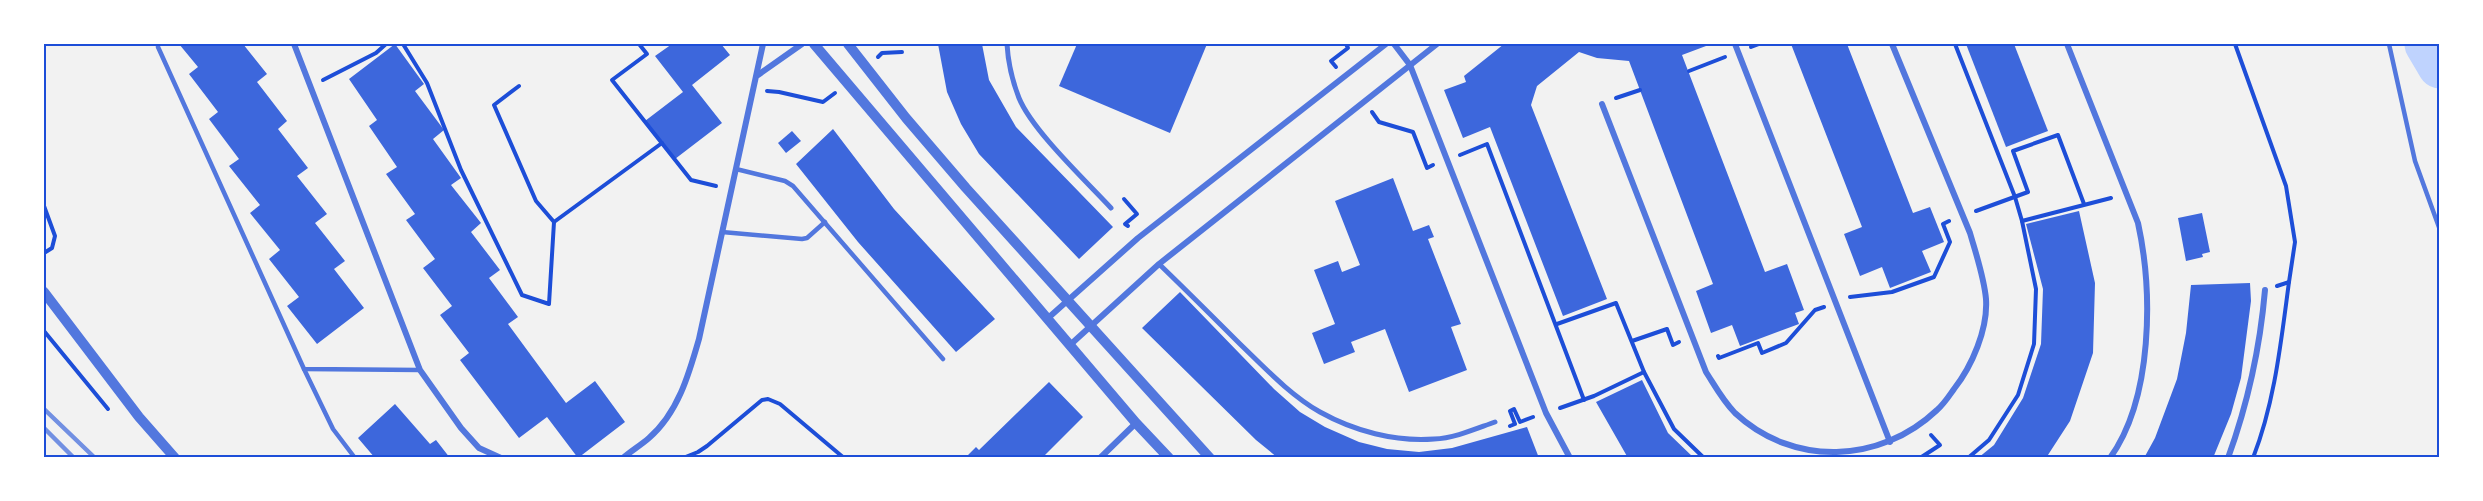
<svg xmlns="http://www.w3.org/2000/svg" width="2483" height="501" viewBox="0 0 2483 501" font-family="Overpass,sans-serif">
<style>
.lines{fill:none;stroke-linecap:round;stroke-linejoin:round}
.river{stroke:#bfd3fe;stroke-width:45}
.building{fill:#3d67dc}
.path{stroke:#1d4ed8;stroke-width:4}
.service{stroke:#5277de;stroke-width:4.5}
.pedestrian{stroke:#5277de;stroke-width:5}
.minor{stroke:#5277de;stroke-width:6}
.tertiary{stroke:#5277de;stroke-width:10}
.rail{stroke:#7290e2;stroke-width:4.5}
.neatline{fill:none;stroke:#1d4ed8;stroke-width:2}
</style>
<rect width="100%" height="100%" fill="#f2f2f2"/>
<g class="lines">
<path class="river" d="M2427,44L2440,66"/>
</g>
<g class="building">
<path d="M179,44H243L267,74L257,82L287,121L278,129L308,168L297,176L327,214L315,223L345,261L334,269L364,308L317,344L287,306L299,297L269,259L280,250L250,213L260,205L229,166L239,159L209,119L218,112L189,74L198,67Z"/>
<path d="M395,44L424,84L415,91L444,130L433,139L461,178L451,185L481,223L471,232L500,270L489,278L518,317L508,324L566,403L595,381L625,422L578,458L547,417L519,438L460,360L469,353L440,315L452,306L423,268L435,259L406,220L415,214L386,174L397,167L369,126L377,120L349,79Z"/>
<path d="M672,44H721L730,55L692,85L722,123L675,159L645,121L683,92L655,56Z"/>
<path d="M938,44H982L989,80L1016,127L1113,227L1079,259L979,154L961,124L947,92Z"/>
<path d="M1077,44H1207L1170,133L1059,86Z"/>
<path d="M1504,44H1705L1706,46L1682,55L1765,272L1787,264L1804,310L1795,313L1799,324L1740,346L1732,325L1711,333L1696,291L1713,284L1629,61L1597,58L1579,52L1537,86L1531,105L1607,299L1563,316L1490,127L1463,138L1444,90L1466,82L1464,76Z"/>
<path d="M1791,44H1847L1913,213L1930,207L1944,242L1922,251L1931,272L1890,288L1882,267L1860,276L1844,234L1862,227Z"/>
<path d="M1966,44H2014L2048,131L2006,147Z"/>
<path d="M833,129L894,209L995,319L956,352L858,242L796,164Z"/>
<path d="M792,131L801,141L786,153L778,143Z"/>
<path d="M1393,178L1413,231L1429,225L1434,237L1428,239L1461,324L1451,327L1467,370L1409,392L1385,329L1351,342L1355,352L1324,364L1312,333L1335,324L1314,270L1338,261L1342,272L1360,265L1335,201Z"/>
<path d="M2079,211L2095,283L2093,353L2070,421L2046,458H1978L1994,445L2023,398L2041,344L2043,289L2026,224Z"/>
<path d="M2202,213L2210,252L2202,254L2203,257L2186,261L2178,218Z"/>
<path d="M2250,283L2251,301L2241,378L2231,414L2213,458H2144L2155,438L2177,379L2186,333L2191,285Z"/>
<path d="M1180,292L1274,389L1300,412L1325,427L1359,442L1387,449L1419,452L1452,448L1527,427L1539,458H1278L1256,440L1142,328Z"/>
<path d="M1642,380L1668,433L1694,458H1628L1596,402Z"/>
<path d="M1049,382L1083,417L1042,458H965L976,447L979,450Z"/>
<path d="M395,404L430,444L436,440L450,458H375L358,438Z"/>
</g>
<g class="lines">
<g class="path">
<path d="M403,44L427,83L461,170L522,295L549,304L554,222"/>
<path d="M639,44L647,54L612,80L691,180L716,186"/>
<path d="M1955,44L2015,197L2022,221L2036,289L2034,344L2018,395L1989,440L1968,458"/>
<path d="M2235,44L2286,186L2295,242L2289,282"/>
<path d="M1751,47L1759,44"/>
<path d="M878,57L882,53L902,52"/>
<path d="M1336,67L1331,61L1348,48L1346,44"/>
<path d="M1689,71L1725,57"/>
<path d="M323,80L376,53L386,44"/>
<path d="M519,86L494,105L536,201L554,222L662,143"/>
<path d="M767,91L779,92L823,102L835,93"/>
<path d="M1616,98L1640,90"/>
<path d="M1372,112L1379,122L1413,132L1427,168L1433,165"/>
<path d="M1460,155L1487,144L1584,400"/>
<path d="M1124,199L1137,214L1125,224L1128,226"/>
<path d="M44,206L55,236L52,248L44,253"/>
<path d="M1976,211L2028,192L2013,151L2058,135L2084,204"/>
<path d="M2022,221L2111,198"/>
<path d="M1850,297L1892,292L1934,277L1950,242L1943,224L1949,221"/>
<path d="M1557,324L1616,303L1644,372L1674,429L1704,458"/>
<path d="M44,331L108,409"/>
<path d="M1632,341L1667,329L1673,345L1679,342"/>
<path d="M1718,356L1719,358L1758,343L1762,353L1786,343L1815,310L1824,307"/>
<path d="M1560,408L1594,396L1644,372"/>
<path d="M1510,426L1515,424L1510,411L1514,409L1520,422L1533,417"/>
<path d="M683,458L698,452L707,446L762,400L768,399L780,404L844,458"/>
<path d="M1920,458L1940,445L1931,435"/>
<path d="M2253,458C2275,402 2281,341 2289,282L2277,286"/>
</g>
<g class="service">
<path d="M2389,44L2415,161L2440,230"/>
<path d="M158,47L304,369L420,370"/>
<path d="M736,169L785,181L793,186L943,359"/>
<path d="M722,232L802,239L807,238L825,222"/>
<path d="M304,369L333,429L355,458"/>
</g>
<g class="pedestrian">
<path d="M1007,44C1008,62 1012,80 1019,98C1032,130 1085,180 1111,208"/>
<path d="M1159,264C1186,290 1213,317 1240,344C1264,367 1290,395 1320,412C1354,431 1395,442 1434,439C1455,438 1475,429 1495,422"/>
</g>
<g class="minor">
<path d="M294,44L420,370L461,428L479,448L501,458"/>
<path d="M1394,44L1410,65L1546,413L1570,458"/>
<path d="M1735,44L1890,442"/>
<path d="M2067,44L2138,223C2153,292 2153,398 2110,458"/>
<path d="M758,75L802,44"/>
<path d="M1602,104L1706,372C1715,386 1723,401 1735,413C1793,467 1880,464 1937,410C1944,404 1949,396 1954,389C1972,366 1988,329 1986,299C1984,277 1976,254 1970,233L1892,44"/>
<path d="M1047,319L1138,238L1386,44"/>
<path d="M1070,345L1159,264L1437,44"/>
<path d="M623,458C631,451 641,445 649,438C678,413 689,374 699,339L763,44"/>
<path d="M1100,458L1136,423"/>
<path d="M2228,458C2248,403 2260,348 2265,290"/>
</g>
<g class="tertiary">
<path d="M814,44L1136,423L1169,458"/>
<path d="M848,44L906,118L966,188L1210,458"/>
<path d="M44,292L139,417L175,458"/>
</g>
<g class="rail">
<path d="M44,409L95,458"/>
<path d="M44,428L74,458"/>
</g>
</g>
<rect width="2483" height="501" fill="none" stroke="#ffffff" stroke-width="90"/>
<rect x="45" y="45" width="2393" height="411" class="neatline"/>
</svg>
